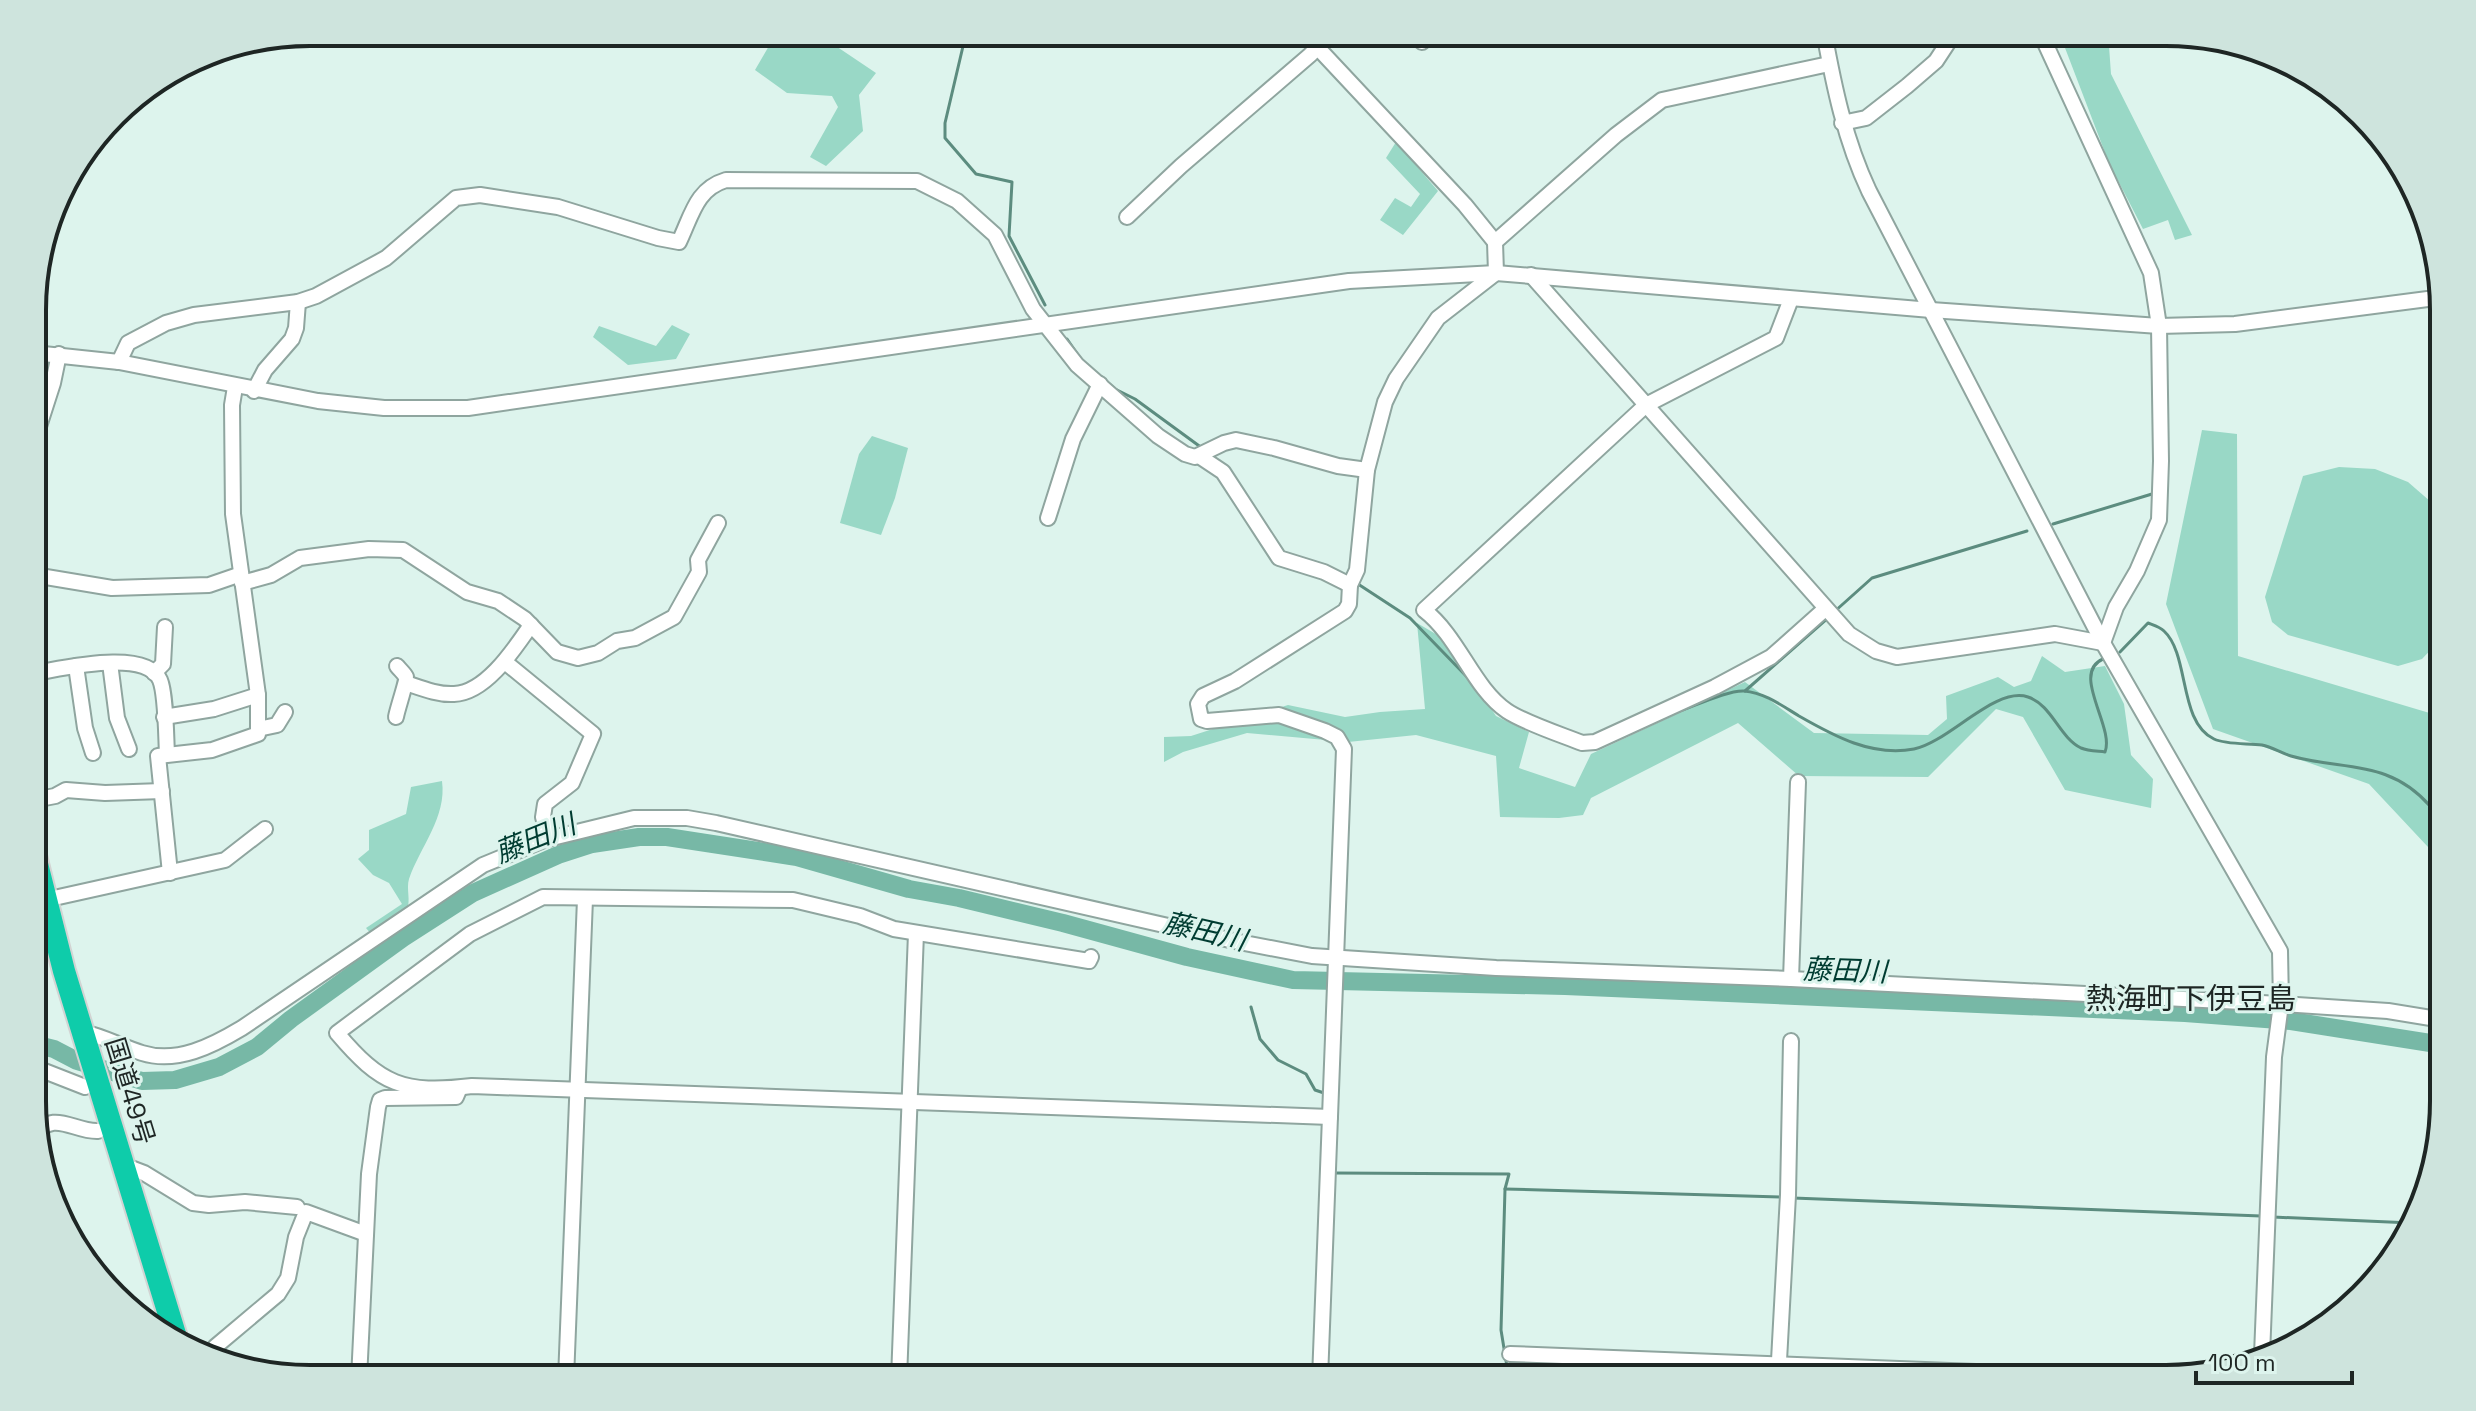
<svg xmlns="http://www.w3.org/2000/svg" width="2476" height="1411" viewBox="0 0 2476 1411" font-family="'Space Grotesk','Noto Sans JP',sans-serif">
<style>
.green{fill:#99d8c6}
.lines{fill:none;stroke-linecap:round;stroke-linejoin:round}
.stream{stroke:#5c8c7f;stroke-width:3}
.river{stroke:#77b8a6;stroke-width:18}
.minor-casing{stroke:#8fa59f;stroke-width:18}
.highway-casing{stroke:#d2d4d3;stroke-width:26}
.minor{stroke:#fff;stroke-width:14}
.highway{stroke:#0eccaa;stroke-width:22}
.labels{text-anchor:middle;stroke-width:6;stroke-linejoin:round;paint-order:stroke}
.street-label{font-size:26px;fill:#1e2624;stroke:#ddf4ed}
.water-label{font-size:28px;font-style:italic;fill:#003c31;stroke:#ddf4ed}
.quarter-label{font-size:30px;fill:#1e2624;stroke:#ddf4ed}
.rim{fill:none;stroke:#1e2624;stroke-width:4}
</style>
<rect width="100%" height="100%" fill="#ddf4ed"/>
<g class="green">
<path d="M777,32H815L876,73L859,95L863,131L826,166L810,157L838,107L832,96L787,93L755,70Z"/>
<path d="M2062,32H2108L2111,74L2192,235L2175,240L2168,220L2143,229L2109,163L2062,40Z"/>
<path d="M1396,142L1438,191L1403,235L1380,220L1395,198L1411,207L1420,194L1386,158Z"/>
<path d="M672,325L690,334L676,359L628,365L593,337L599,326L656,346Z"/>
<path d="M2202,430L2237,434L2238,656L2443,717V863L2369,784L2213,729L2166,604Z"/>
<path d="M872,436L908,448L895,498L881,535L840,523L859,454Z"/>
<path d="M2339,467L2375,469L2408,482L2431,502L2443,524V630L2439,641L2422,659L2398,666L2288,635L2272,622L2265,597L2303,476Z"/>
<path d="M1417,623L1446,640L1496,716L1529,732L1519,768L1575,787L1591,754L1745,682L1814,733L1928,735L1947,719L1946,696L1998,677L2014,687L2031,681L2042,656L2065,672L2105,666L2124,704L2131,755L2153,779L2151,808L2065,790L2023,717L1996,709L1928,777L1799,776L1738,723L1591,798L1583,815L1559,818L1500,817L1496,756L1416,735L1348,742L1247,733L1183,752L1164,762V737L1191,736L1288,705L1345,717L1380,712L1425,709Z"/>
<path d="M442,781C447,817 420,847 409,879C406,889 411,900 407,910L372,935L366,928L402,904L389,883L373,875L358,859L369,850V830L406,814L411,787Z"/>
<path d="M34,969H36L48,1016L34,1012Z"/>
</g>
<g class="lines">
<g class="stream">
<path d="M956,32L964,42L945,123V138L976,174L1012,182L1009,236L1045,305"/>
<path d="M1067,339L1078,355"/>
<path d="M1088,366L1115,389L1135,399L1202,448"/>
<path d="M2053,524L2152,494"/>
<path d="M1358,584L1410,618L1470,680"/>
<path d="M1834,612L1872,578L2027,531"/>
<path d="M2120,652L2148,623C2153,625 2160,627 2164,631C2190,655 2178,722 2214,739C2227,745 2248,743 2262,745C2272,747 2281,753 2291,756C2344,771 2389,759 2430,806C2435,812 2439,820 2443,826"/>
<path d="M1745,691L1829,617"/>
<path d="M1674,713C1691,708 1727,690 1744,691C1765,693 1781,705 1799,716C1834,736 1872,757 1914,749C1949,742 1995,686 2028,697C2052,705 2059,737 2081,748C2088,751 2097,751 2105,752C2115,727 2070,673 2103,659"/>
<path d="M1251,1007L1260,1039L1278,1060L1306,1074L1315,1090L1324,1093"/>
<path d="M1334,1173L1509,1174L1505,1189L1501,1330L1509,1379"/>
<path d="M1505,1189L1782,1197"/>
<path d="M1793,1198L2261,1216"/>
<path d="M2273,1217L2412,1223"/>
</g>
<path class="river" d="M34,1044L54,1049L77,1061L142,1081L175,1080L219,1067L257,1047L291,1019L403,938L473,893L558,855L592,844L639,837H667L797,857L909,889L959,898L1063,923L1187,957L1293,980L1565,986L2185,1013L2291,1021L2443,1045"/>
<defs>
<g id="minor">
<path d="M1303,32L1465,205L1495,242"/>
<path d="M1413,32L1422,42"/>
<path d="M1824,32C1834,87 1845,140 1869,191L2103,643L2280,951L2281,1004L2274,1057L2262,1355"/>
<path d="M1842,123L1866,118L1907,86L1936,61L1955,32"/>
<path d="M1127,217L1181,166L1310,55L1333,32"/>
<path d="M1531,275L1849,634L1876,651L1897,657L2055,634L2103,643L2116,607L2137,571L2159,520L2161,461L2159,326L2151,273L2040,32"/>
<path d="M1791,299L1776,338L1646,405L1424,610C1459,637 1473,688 1507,711C1525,723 1562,735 1582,743L1595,742L1715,687L1771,657L1825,609"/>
<path d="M34,353L119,362L318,401L384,408H468L1349,281L1496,273L1931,310L2159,326L2235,324L2443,297"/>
<path d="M119,362L128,343L166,323L194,315L298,302L316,296L386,258L456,198L480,195L558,207L658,238L679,242C692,215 696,189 726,180L917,181L957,201L995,235L1033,309L1077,365L1158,436L1185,454L1195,457L1224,443L1236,440L1274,448L1338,466L1367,470"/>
<path d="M254,391L265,370L292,339L296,328L298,302"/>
<path d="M34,442L53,383L59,354"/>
<path d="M1199,456L1223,472L1279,558L1324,572L1350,585"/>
<path d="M1048,518L1073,439L1100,384"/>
<path d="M34,575L112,588L209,585L241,574"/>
<path d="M242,583L271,575L300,558L369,549L403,550L467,592L498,601L525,619L557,652L578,658L598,653L617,641L635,638L674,617L699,572L698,560L718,523"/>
<path d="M505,662L593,734L572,783L545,804L543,817L549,838"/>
<path d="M110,663L117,718L129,749"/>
<path d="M76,666L85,728L93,753"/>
<path d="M34,673C61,669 146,648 160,680C166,694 166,737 167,754"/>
<path d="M154,673L163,664L165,627"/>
<path d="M406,683C421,688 438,695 454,694C486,693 515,648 531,625"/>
<path d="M164,717L214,709L258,695"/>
<path d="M396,717C397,710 407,681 406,677C404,673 400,670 397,666"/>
<path d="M258,729L277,725L285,712"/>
<path d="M34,800L55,796L66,790L105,793L162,791"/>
<path d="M170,873L158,756L212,750L258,734V695L233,514L232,405L235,387"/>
<path d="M45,900L225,860L265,829"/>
<path d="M1091,957L1089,961L894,929L860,916L793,900L543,897L470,934L337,1033C381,1085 403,1094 472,1086L1330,1117"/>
<path d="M1791,979L1798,782"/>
<path d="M83,1032C103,1036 122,1047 142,1053C177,1064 212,1046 242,1028L483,865L544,840L634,818H687L716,823L1234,941L1312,956L1496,968L1791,979L2281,1004L2388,1011L2443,1020"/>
<path d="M34,1067L85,1087"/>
<path d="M34,1137C53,1108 73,1132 98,1131"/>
<path d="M123,1165L144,1173L193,1203L209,1205L245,1202L297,1207"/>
<path d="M215,1347L278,1294L288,1278L296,1237L306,1212L366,1234"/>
<path d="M1510,1354L2131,1378"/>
<path d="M359,1379L369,1174L378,1107L380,1100L385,1098L456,1097L459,1090"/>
<path d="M566,1379L585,899"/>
<path d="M899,1379L916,933"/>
<path d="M1320,1379L1344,749L1337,737L1325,731L1279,715L1207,721L1201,719L1198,704L1203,696L1235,681L1345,611L1349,604L1350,585L1357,570L1367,470L1385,402L1396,379L1438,318L1496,273L1495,242L1616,135L1662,100L1829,64"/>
<path d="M1778,1379L1788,1195L1791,1041"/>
</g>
<path id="highway" d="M34,852L64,971L178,1344"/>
</defs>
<use href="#minor" class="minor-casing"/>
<use href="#highway" class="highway-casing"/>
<use href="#minor" class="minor"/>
<use href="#highway" class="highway"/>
</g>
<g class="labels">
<g class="street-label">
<text transform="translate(130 1091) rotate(73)" y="9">国道49号</text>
</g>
<g class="water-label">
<text transform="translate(535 838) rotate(-22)" y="10">藤田川</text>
<text transform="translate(1205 931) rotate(13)" y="10">藤田川</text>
<text transform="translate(1845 970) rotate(2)" y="10">藤田川</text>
</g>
<g class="quarter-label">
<text x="2191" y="1009">熱海町下伊豆島</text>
</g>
</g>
<path d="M0 0H2476V1411H0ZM310 46H2166A264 264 0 0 1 2430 310V1101A264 264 0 0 1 2166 1365H310A264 264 0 0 1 46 1101V310A264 264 0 0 1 310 46Z" fill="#cee4dd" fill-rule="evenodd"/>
<path class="rim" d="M310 46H2166A264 264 0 0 1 2430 310V1101A264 264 0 0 1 2166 1365H310A264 264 0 0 1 46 1101V310A264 264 0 0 1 310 46Z"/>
<path d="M2196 1371v12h156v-12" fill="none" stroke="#1e2624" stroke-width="4"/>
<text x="2208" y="1371" font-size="24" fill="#1e2624" stroke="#ddf4ed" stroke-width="6" paint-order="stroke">100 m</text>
</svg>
